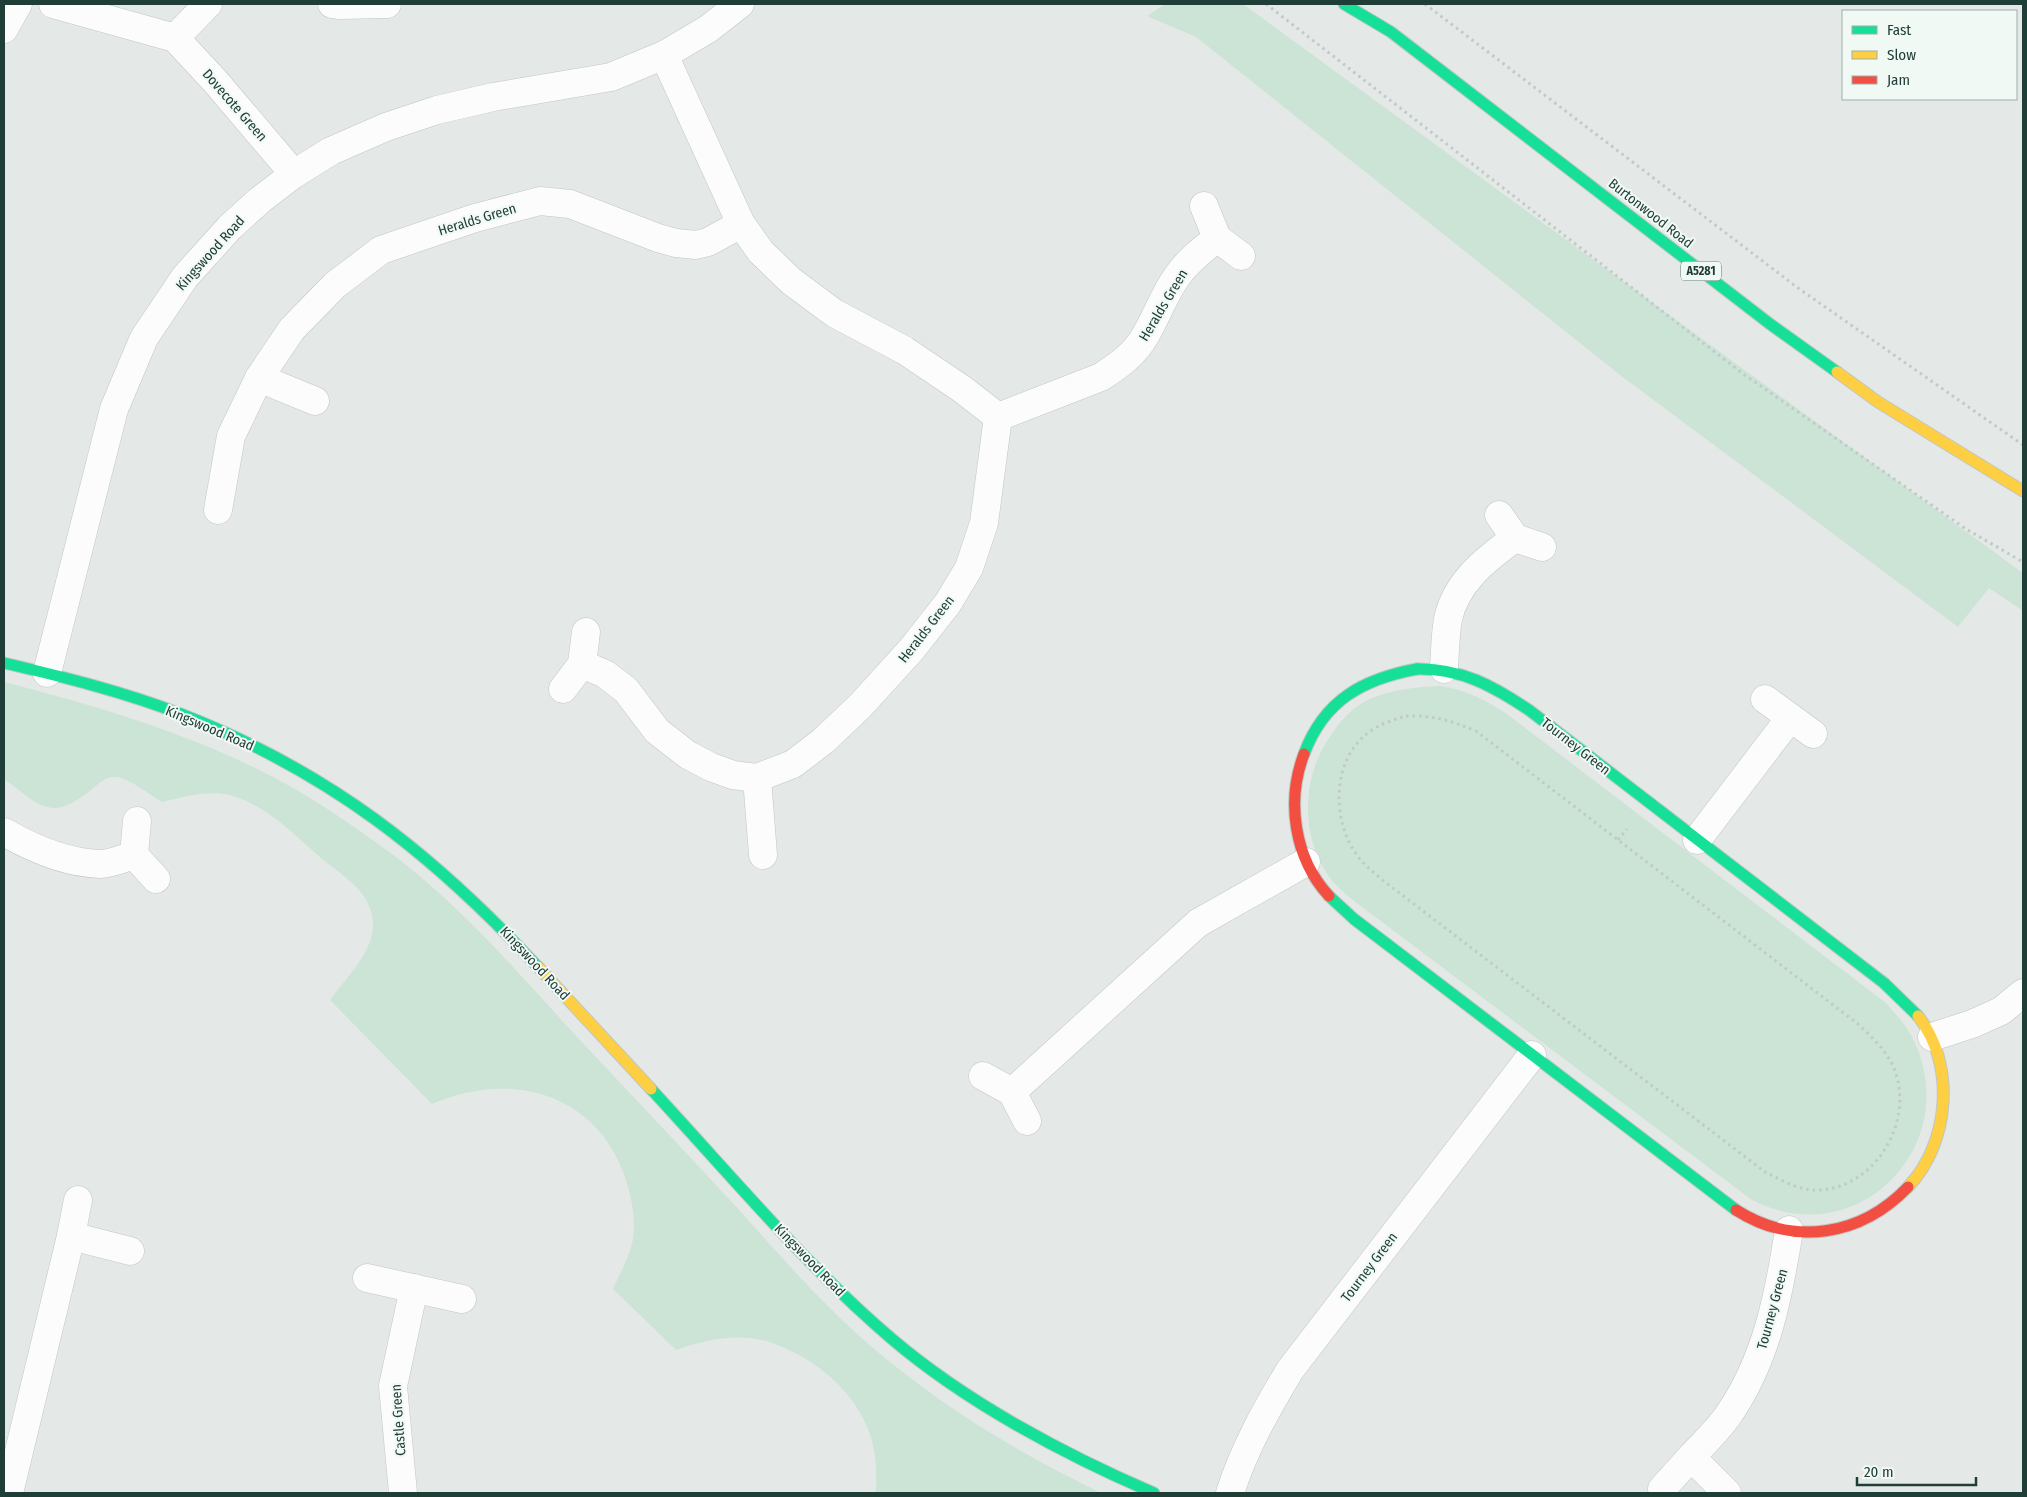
<svg xmlns="http://www.w3.org/2000/svg" width="2027" height="1497" viewBox="0 0 2027 1497" font-family="'Fira Sans Condensed',sans-serif">
<style>
.green{fill:#cce4d5}
.lines{fill:none;stroke-linecap:round;stroke-linejoin:round}
.street-casing{stroke:#c1c6c4;stroke-width:29}
.fast-casing{stroke:#bfc7c4;stroke-width:13}
.slow-casing{stroke:#bfc7c4;stroke-width:13}
.jam-casing{stroke:#bfc7c4;stroke-width:13}
.path{stroke:#c0cac8;stroke-width:3;stroke-dasharray:2.5 4;stroke-linecap:butt}
.street{stroke:#fbfcfb;stroke-width:28}
.fast{stroke:#16e098;stroke-width:11}
.slow{stroke:#ffcf43;stroke-width:11}
.jam{stroke:#f24e42;stroke-width:11}
.labels{text-anchor:middle;stroke-width:4;stroke-linejoin:round;paint-order:stroke}
.shield{fill:#f1f9f5;stroke:#5f7671;stroke-width:1}
.shield-label{font-size:12px;font-weight:bold;fill:#203e38}
.street-label{font-size:14px;fill:#203e38;stroke:#f1f9f5}
</style>
<rect width="100%" height="100%" fill="#e4e9e7"/>
<g class="green">
<path d="M1165,4H1243L2023,573V611L1989,588L1958,627L1620,375L1196,37L1147,16Z"/>
<path d="M4,682C109,709 217,741 310,798C339,816 368,836 396,857C464,909 521,976 579,1039C633,1097 688,1154 741,1212C783,1259 824,1306 872,1347C941,1406 1020,1454 1101,1493H875C877,1486 876,1478 876,1471C877,1408 822,1358 766,1341C736,1333 704,1340 676,1350L613,1289C620,1273 630,1256 633,1239C636,1216 631,1193 623,1172C592,1090 506,1071 432,1104L330,1000C345,979 372,954 373,926C373,913 368,901 360,891C349,879 335,869 322,859C295,836 266,804 229,795C207,790 183,797 162,802C150,795 127,776 114,777C105,777 97,785 91,790C50,823 40,805 4,779Z"/>
<path d="M1441,686C1466,690 1486,700 1507,714L1886,1003C1897,1015 1908,1027 1915,1043C1962,1148 1856,1254 1752,1200L1358,904C1350,898 1342,891 1335,884C1300,844 1300,780 1329,738C1339,722 1353,706 1370,699C1393,689 1416,687 1441,686Z"/>
</g>
<g class="lines">
<defs>
<g id="street">
<path d="M53,4L175,38L215,81L294,174"/>
<path d="M332,4L340,5L387,4"/>
<path d="M4,29L18,4"/>
<path d="M175,38L208,4"/>
<path d="M664,55L741,224L761,252L791,281L834,313L904,350L962,389L998,417"/>
<path d="M1204,206L1217,238L1241,256"/>
<path d="M259,378L292,329L335,285L381,250L475,218L540,201L570,204L658,238L676,243L696,245L708,242L741,224"/>
<path d="M998,417L1101,377C1118,366 1135,354 1145,336C1157,316 1164,294 1178,275C1188,261 1203,249 1217,238"/>
<path d="M218,510L231,436L259,378L315,401"/>
<path d="M1499,515L1515,538L1542,547"/>
<path d="M582,664L605,674L626,690L657,731L688,755L711,767L733,775L757,778L793,764L823,741L860,706L911,650L948,603L969,568L984,523L998,417"/>
<path d="M1444,669C1445,653 1445,636 1448,619C1456,582 1486,559 1515,538"/>
<path d="M47,673L114,409L144,338L185,277L230,227L260,200L294,174L331,151L386,127L437,110L493,97L611,77L664,55L708,29L740,4"/>
<path d="M563,689L582,664L586,632"/>
<path d="M1765,699L1813,734"/>
<path d="M757,778L763,855"/>
<path d="M137,821L134,855L156,879"/>
<path d="M4,832C32,848 67,863 100,864C111,864 124,858 134,855"/>
<path d="M1697,840L1790,718"/>
<path d="M1932,1037L1972,1024L2001,1011L2023,993"/>
<path d="M983,1076L1012,1092L1027,1121"/>
<path d="M1012,1092L1198,923L1306,862"/>
<path d="M78,1200L71,1236L130,1251"/>
<path d="M367,1278L462,1299"/>
<path d="M1691,1457C1704,1443 1719,1429 1729,1414C1767,1359 1779,1294 1789,1230"/>
<path d="M1662,1489L1691,1457L1727,1493"/>
<path d="M9,1493L71,1236"/>
<path d="M403,1493L393,1386L414,1288"/>
<path d="M1230,1493C1244,1449 1266,1410 1290,1370L1532,1055"/>
</g>
<g id="fast">
<path d="M1344,4L1391,32L1770,324L1837,372"/>
<path d="M4,663C64,677 124,692 181,714C328,771 432,853 538,967"/>
<path d="M1417,669C1461,668 1493,686 1529,710L1884,983L1918,1016"/>
<path d="M1304,754C1324,700 1363,679 1417,669"/>
<path d="M1329,896L1354,919L1736,1210"/>
<path d="M651,1089C728,1172 805,1265 892,1339C966,1402 1065,1455 1154,1493"/>
</g>
<g id="slow">
<path d="M1837,372L1878,402L2023,491"/>
<path d="M538,967L651,1089"/>
<path d="M1908,1187C1950,1143 1956,1064 1918,1016"/>
</g>
<g id="jam">
<path d="M1304,754C1286,801 1294,858 1329,896"/>
<path d="M1736,1210C1794,1247 1861,1236 1908,1187"/>
</g>
</defs>
<use href="#street" class="street-casing"/>
<use href="#fast" class="fast-casing"/>
<use href="#slow" class="slow-casing"/>
<use href="#jam" class="jam-casing"/>
<g class="path">
<path d="M1266,4L1742,373L1966,529L2023,562"/>
<path d="M1425,4L1798,288L2023,445"/>
<path d="M1406,716C1434,715 1451,721 1476,731L1858,1024C1873,1038 1890,1054 1896,1074C1913,1127 1871,1191 1815,1190C1797,1190 1780,1179 1765,1172L1385,882C1373,872 1361,863 1353,849C1332,815 1333,759 1368,733C1379,724 1393,720 1406,716Z"/>
<path d="M1618,840L1627,829"/>
</g>
<use href="#street" class="street"/>
<use href="#fast" class="fast"/>
<use href="#slow" class="slow"/>
<use href="#jam" class="jam"/>
</g>
<g class="labels">
<rect class="shield" x="1681" y="261.5" width="40" height="19" rx="4"/>
<g class="shield-label">
<text x="1701" y="275">A5281</text>
</g>
<g class="street-label">
<text transform="translate(235 105) rotate(49)" y="5">Dovecote Green</text>
<text transform="translate(1651 213) rotate(38)" y="5">Burtonwood Road</text>
<text transform="translate(477 219) rotate(-17)" y="5">Heralds Green</text>
<text transform="translate(210 253) rotate(-48)" y="5">Kingswood Road</text>
<text transform="translate(1163 305) rotate(-59)" y="5">Heralds Green</text>
<text transform="translate(926 629) rotate(-52)" y="5">Heralds Green</text>
<text transform="translate(210 728) rotate(23)" y="5">Kingswood Road</text>
<text transform="translate(1576 746) rotate(38)" y="5">Tourney Green</text>
<text transform="translate(535 963) rotate(47)" y="5">Kingswood Road</text>
<text transform="translate(810 1260) rotate(46)" y="5">Kingswood Road</text>
<text transform="translate(1369 1267) rotate(-53)" y="5">Tourney Green</text>
<text transform="translate(1772 1309) rotate(-75)" y="5">Tourney Green</text>
<text transform="translate(398 1420) rotate(-94)" y="5">Castle Green</text>
</g>
</g>
<rect width="2027" height="1497" fill="none" stroke="#203e38" stroke-width="10"/>
<rect x="1842" y="10" width="175" height="90" fill="#f1f9f5" stroke="#9daea9"/>
<rect x="1852" y="26" width="25" height="8" fill="#16e098" stroke="#9daea9"/>
<text x="1887" y="35" font-size="15" fill="#203e38">Fast</text>
<rect x="1852" y="51" width="25" height="8" fill="#ffcf43" stroke="#9daea9"/>
<text x="1887" y="60" font-size="15" fill="#203e38">Slow</text>
<rect x="1852" y="76" width="25" height="8" fill="#f24e42" stroke="#9daea9"/>
<text x="1887" y="85" font-size="15" fill="#203e38">Jam</text>
<path d="M1857 1477v8h119v-8" fill="none" stroke="#203e38" stroke-width="2.5"/>
<text x="1864" y="1477" font-size="15" fill="#203e38" stroke="#f1f9f5" stroke-width="4" paint-order="stroke">20 m</text>
</svg>
